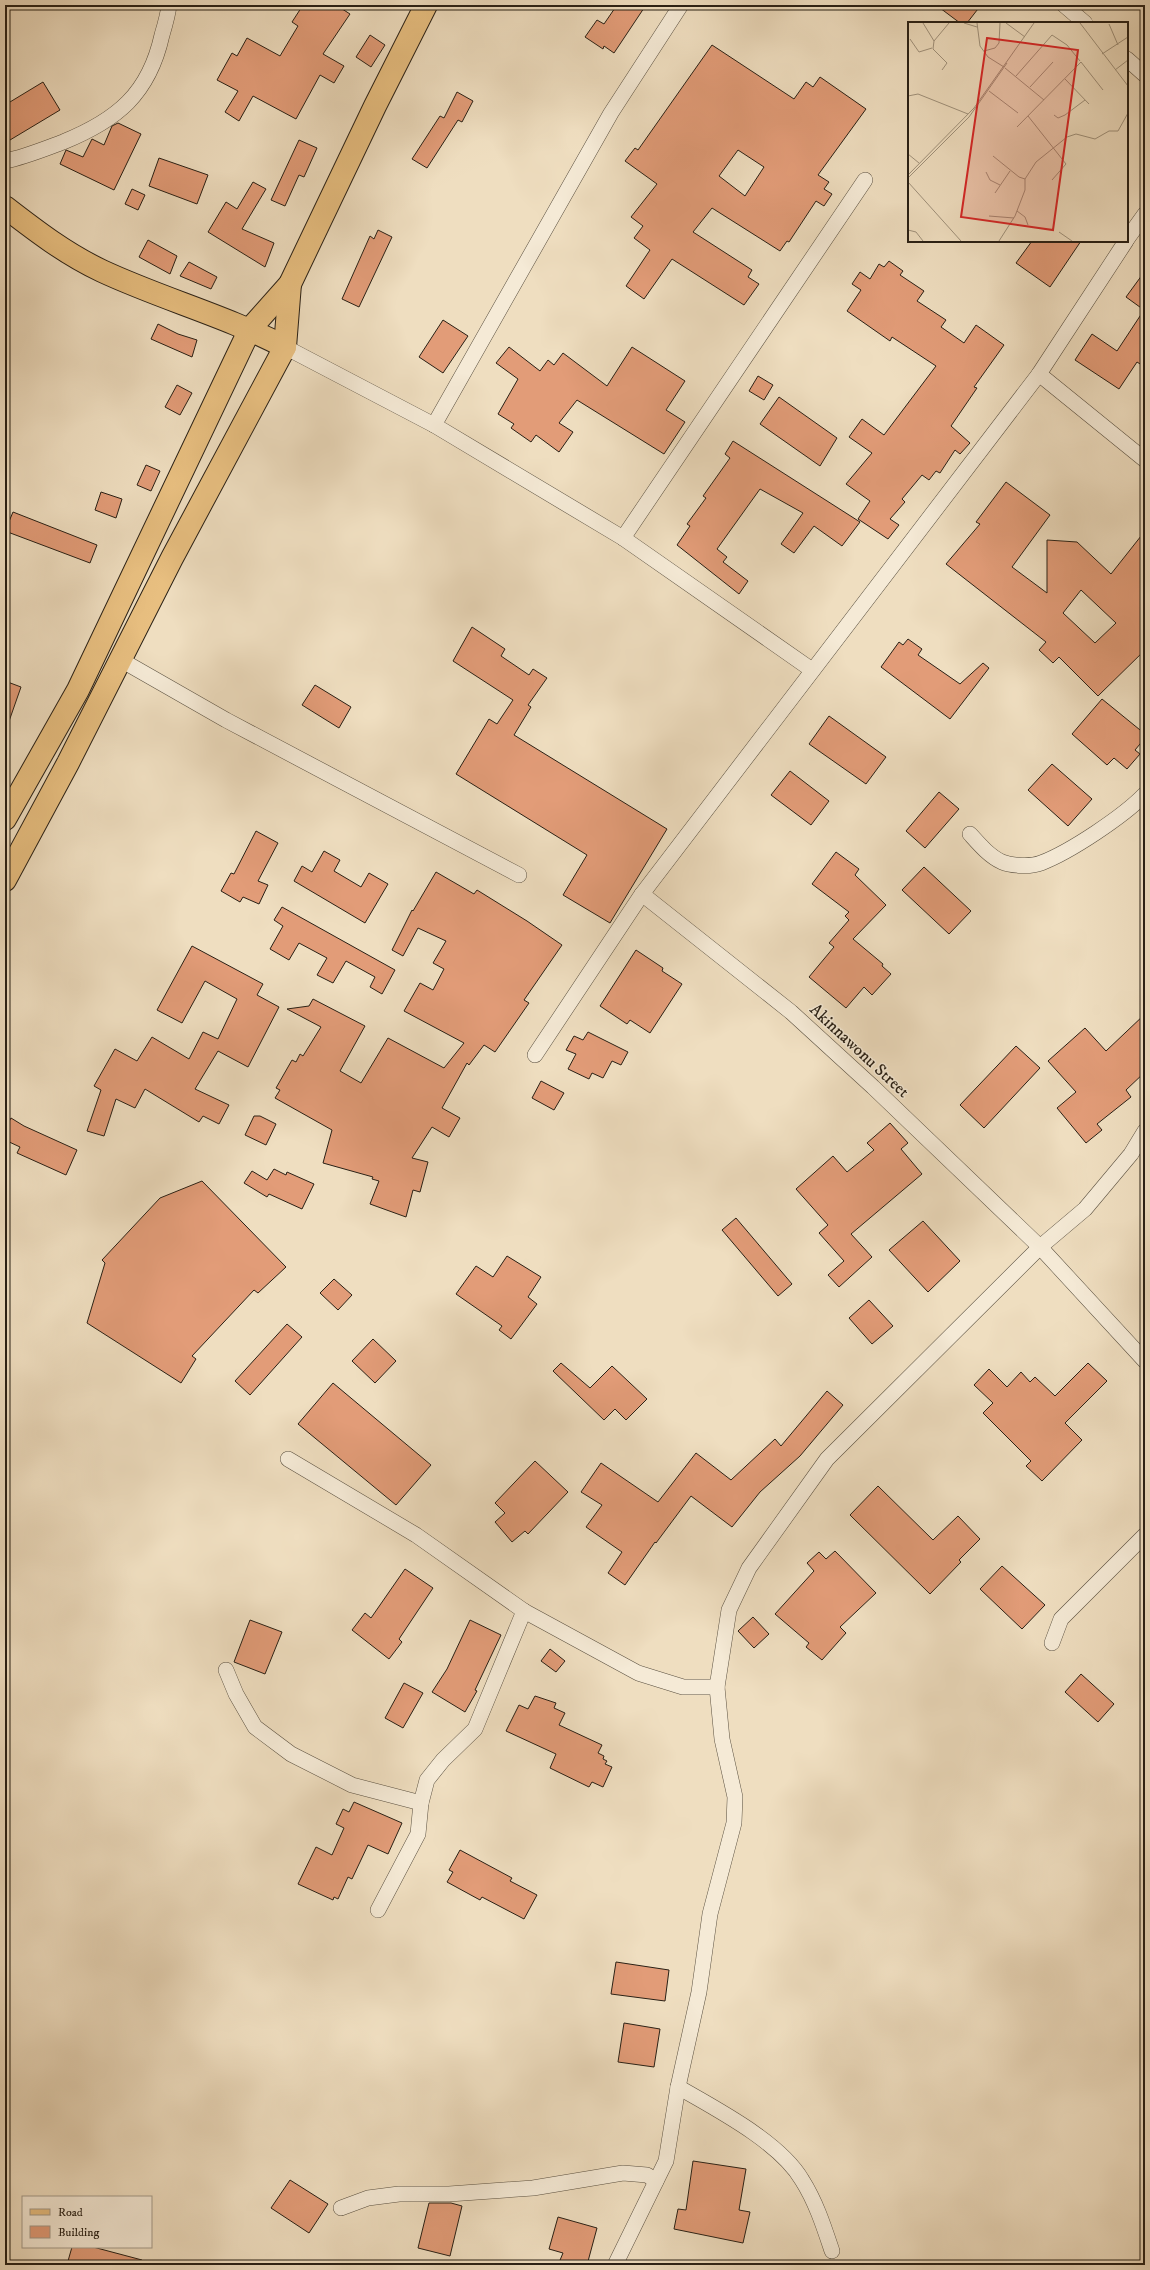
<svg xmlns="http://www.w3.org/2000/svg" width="1150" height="2270" viewBox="0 0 1150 2270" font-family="'IM FELL DW Pica',serif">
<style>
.building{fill:#e29c78;stroke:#292015;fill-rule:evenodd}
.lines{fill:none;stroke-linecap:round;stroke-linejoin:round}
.minor-casing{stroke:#5a5040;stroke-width:16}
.primary-casing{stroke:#292015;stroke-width:24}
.minor{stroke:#f5ead6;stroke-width:15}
.primary{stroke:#e8bf80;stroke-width:22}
.labels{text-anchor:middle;stroke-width:3;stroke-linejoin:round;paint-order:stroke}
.street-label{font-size:17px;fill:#292015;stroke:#f5ead6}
.inset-road{fill:none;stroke:#a0927c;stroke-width:1}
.view{fill:#d62828;fill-opacity:0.15;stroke:#d62828;stroke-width:2}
.inset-edge{fill:none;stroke:#292015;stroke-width:2}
</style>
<rect width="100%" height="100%" fill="#efdec0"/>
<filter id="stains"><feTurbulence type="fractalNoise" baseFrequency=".005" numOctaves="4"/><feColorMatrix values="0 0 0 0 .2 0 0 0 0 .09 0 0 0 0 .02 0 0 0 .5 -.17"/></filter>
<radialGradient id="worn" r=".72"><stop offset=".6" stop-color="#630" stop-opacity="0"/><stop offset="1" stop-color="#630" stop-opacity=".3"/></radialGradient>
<g class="building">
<path d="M303,5H336L350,14L323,54L344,66L334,83L320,75L296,119L253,96L239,121L225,112L238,91L217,80L232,53L237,56L247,38L280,56L298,26L292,22Z"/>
<path d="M617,5H646L614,53L604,46L603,49L585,37L597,20L604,24Z"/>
<path d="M936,5H981L967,23H960Z"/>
<path d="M370,35L385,45L371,67L356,57Z"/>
<path d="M712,45L794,99L806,82L813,87L820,77L866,109L818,175L829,182L824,189L832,194L824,206L816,201L789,242L787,241L780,251L712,208L693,232L752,270L748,277L759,284L744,305L672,259L644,299L626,286L650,250L634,238L643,226L631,217L657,184L625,161L635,148L638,150ZM738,150L764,167L745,196L719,176Z"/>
<path d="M43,82L60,110L5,143V105Z"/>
<path d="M457,92L473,101L462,122L458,120L427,168L412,159L440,116L444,118Z"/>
<path d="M118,123L141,134L114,190L60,164L66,150L83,157L92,139L104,145L112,126Z"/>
<path d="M299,140L317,148L304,177L299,175L285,206L271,200Z"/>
<path d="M159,158L208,175L197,204L149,186Z"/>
<path d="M253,182L266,189L242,229L274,243L265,267L208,232L226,202L237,209Z"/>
<path d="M132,189L145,195L138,210L125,204Z"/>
<path d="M378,230L392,237L359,307L342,299L370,236L374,239Z"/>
<path d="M148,240L177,256L170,274L139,257Z"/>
<path d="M1032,241H1081L1050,287L1016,263Z"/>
<path d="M889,261L903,271L900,275L924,291L917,301L946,320L941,327L964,343L976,325L1004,345L974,387L977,388L951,426L970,443L960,454L955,450L940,473L936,471L929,480L922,475L902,499L905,502L890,519L899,525L888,539L858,519L870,501L846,484L872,453L849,437L862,419L884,435L936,366L892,337L890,341L847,311L861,290L852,284L860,272L870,279L879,264L884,267Z"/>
<path d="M189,262L217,277L211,289L180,276Z"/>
<path d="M1145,271V367L1137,362L1119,389L1075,360L1092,334L1117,351L1144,310L1126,297Z"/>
<path d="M443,320L468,336L443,373L419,357Z"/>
<path d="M158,324L178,334L197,340L192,357L151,339Z"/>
<path d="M509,347L540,371L548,360L554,365L563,353L607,386L632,347L685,381L666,410L685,422L664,454L577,400L559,423L573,432L559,452L536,435L531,442L511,428L514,424L498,414L518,379L496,363Z"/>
<path d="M758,376L773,385L764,400L749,391Z"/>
<path d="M177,385L192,393L180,415L165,407Z"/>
<path d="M779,397L837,438L820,466L760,424Z"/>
<path d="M733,441L860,522L842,546L814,526L794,553L781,544L803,513L760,489L717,549L727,557L723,562L748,581L739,594L677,545L690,526L687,524L706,498L703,496L730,458L725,454Z"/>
<path d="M146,465L160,471L151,491L137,485Z"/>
<path d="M1006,482L1050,515L1012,567L1047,593V540L1077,542L1111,574L1145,531V650L1098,696L1059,657L1053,663L1039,650L1046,642L946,564L980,524L976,522ZM1081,590L1116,623L1095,643L1063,613Z"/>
<path d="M101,492L122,499L116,518L95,510Z"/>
<path d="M13,512L97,545L90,563L5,531Z"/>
<path d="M472,627L505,649L501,656L529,675L533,669L547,678L528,705L531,707L514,735L667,829L610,923L563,895L587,855L456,774L489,719L497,724L513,700L453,661Z"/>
<path d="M908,639L922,649L918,655L960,684L983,663L989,668L950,719L881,667L899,642L903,645Z"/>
<path d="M5,681L21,687L7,727H5Z"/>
<path d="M315,685L351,707L339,728L302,705Z"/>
<path d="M1102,699L1145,734V738L1135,750L1140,754L1127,769L1114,758L1107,765L1072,734Z"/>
<path d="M829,716L886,757L866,784L809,744Z"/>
<path d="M1052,764L1092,799L1068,826L1028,790Z"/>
<path d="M790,771L829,801L811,825L771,795Z"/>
<path d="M939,792L959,809L925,848L906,831Z"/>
<path d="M256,831L278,843L258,881L268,885L259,904L243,897L240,902L221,891L231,873L234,874Z"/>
<path d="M324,851L340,860L334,871L361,887L369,873L388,884L365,923L294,881L302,866L312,872Z"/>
<path d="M836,852L859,869L855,875L886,905L853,939L883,964L882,966L891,974L872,995L864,987L846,1008L809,977L834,947L829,943L849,920L845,916L849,912L812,884Z"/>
<path d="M924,867L971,911L949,934L902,890Z"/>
<path d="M436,872L474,894L477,890L527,921L562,945L524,1000L529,1003L495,1052L484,1045L469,1065L467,1063L442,1108L460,1118L449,1137L432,1127L412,1158L428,1162L420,1192L413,1190L406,1217L370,1204L379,1181L372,1179L373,1177L323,1163L332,1130L275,1098L280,1090L276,1088L292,1060L296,1062L300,1054L303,1056L321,1027L287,1009L309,1006L313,999L365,1026L340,1071L361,1083L388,1038L444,1068L464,1043L404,1011L420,983L433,990L444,969L433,963L446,941L418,928L403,956L392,950L412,910L413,911Z"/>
<path d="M282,907L395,970L382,994L370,987L375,977L346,961L333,983L317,975L327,958L299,943L289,960L270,949L283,926L274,920Z"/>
<path d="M192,946L263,984L257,995L279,1007L248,1067L218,1051L195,1089L229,1105L219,1124L203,1116L199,1122L145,1089L135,1108L116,1099L104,1136L87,1131L101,1090L94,1086L115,1049L137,1061L152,1037L189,1059L203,1032L218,1039L237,999L205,981L182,1023L157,1010Z"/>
<path d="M636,950L663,968L662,971L682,984L650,1033L630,1020L627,1024L600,1006Z"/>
<path d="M1145,1014V1072L1126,1090L1131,1097L1097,1124L1102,1130L1086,1143L1057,1108L1076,1092L1048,1061L1085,1028L1106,1051Z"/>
<path d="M588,1032L628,1052L621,1065L612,1061L603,1078L592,1073L589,1079L568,1069L576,1054L566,1050L574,1036L583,1040Z"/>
<path d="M1016,1046L1040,1068L984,1128L960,1105Z"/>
<path d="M541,1081L564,1093L554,1110L532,1098Z"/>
<path d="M254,1116H260L276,1124L266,1145L245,1135Z"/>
<path d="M11,1118L24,1126L77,1150L66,1175L17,1153L20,1147L5,1140V1129Z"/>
<path d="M890,1123L908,1143L901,1149L922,1174L851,1234L872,1257L839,1287L828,1275L844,1261L819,1233L828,1225L796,1189L833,1156L847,1172L874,1150L867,1143Z"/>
<path d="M274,1169L286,1175L287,1172L314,1184L302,1209L269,1194L267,1197L244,1183L252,1171L267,1180Z"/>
<path d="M202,1181L286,1267L258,1293L254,1290L192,1356L196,1359L181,1383L87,1323L105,1263L102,1260L160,1198Z"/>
<path d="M736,1218L792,1284L778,1296L722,1230Z"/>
<path d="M923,1221L960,1261L928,1292L889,1250Z"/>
<path d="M507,1256L541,1277L528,1297L537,1304L511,1339L499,1330L502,1326L456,1294L476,1266L493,1277Z"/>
<path d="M334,1279L352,1295L338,1310L320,1293Z"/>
<path d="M869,1300L893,1326L872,1344L849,1318Z"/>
<path d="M287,1324L302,1337L250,1395L235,1381Z"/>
<path d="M373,1339L396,1361L375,1383L352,1361Z"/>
<path d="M561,1363L590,1388L612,1366L647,1399L626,1420L615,1409L604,1420L553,1371Z"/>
<path d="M1088,1363L1107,1381L1065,1423L1082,1440L1042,1481L1026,1466L1031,1461L983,1413L993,1403L974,1385L989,1369L1007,1387L1021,1372L1030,1382L1035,1377L1055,1396Z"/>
<path d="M333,1383L431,1465L396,1505L298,1424Z"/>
<path d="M827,1391L843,1405L800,1456L760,1492L732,1527L691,1496L656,1543L655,1542L625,1585L608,1573L622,1552L586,1527L602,1505L581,1492L601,1463L658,1502L696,1453L731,1480L775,1439L781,1446Z"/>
<path d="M535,1461L568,1492L528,1534L525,1531L512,1542L495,1522L505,1513L495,1503Z"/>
<path d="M878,1486L933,1540L958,1516L980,1539L959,1560L961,1562L930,1594L850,1515Z"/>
<path d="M835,1551L876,1593L840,1627L846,1633L822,1660L806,1647L809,1643L775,1614L814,1571L807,1563L819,1552L826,1559Z"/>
<path d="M1002,1566L1045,1605L1022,1629L980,1589Z"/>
<path d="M405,1569L433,1588L399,1639L402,1642L389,1659L352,1630L365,1613L371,1618Z"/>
<path d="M753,1617L769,1634L754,1648L738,1631Z"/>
<path d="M250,1620L282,1632L265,1674L234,1662Z"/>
<path d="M470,1620L501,1635L475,1690L477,1691L465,1712L432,1692L447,1669Z"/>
<path d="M550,1649L565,1661L556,1672L541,1661Z"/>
<path d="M1081,1674L1114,1704L1098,1722L1065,1692Z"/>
<path d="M404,1683L423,1693L403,1728L385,1718Z"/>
<path d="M535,1696L556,1703L554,1708L565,1713L559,1725L602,1745L598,1753L604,1756L603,1759L607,1761L605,1764L612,1767L603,1787L592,1782L589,1787L550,1768L556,1754L506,1731L519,1705L528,1709Z"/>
<path d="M354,1802L402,1823L388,1854L368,1845L352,1879L348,1877L338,1899L334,1897L333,1900L298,1884L316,1847L332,1855L344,1828L336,1824L343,1809L349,1812Z"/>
<path d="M460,1850L512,1878L510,1881L537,1895L524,1919L482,1897L480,1900L447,1882L453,1872L449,1870Z"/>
<path d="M616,1962L669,1970L665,2001L611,1994Z"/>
<path d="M624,2023L660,2029L654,2067L618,2062Z"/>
<path d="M693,2161L746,2169L739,2210L750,2212L743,2243L674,2229L678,2209L686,2210Z"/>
<path d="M290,2180L328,2204L309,2233L271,2208Z"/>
<path d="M429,2203H451L462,2206L450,2256L418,2248Z"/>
<path d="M558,2217L597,2228L587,2265H558L563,2253L549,2249Z"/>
<path d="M72,2247H93L142,2260L141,2265H81L68,2261Z"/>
</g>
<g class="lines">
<defs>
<g id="minor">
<path d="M1064,5L1085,23"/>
<path d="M1127,59L1145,75"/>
<path d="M5,161C25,157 44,149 63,142C117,120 149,94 162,35C165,25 168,15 169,5"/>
<path d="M1127,239L1145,214"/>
<path d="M285,347L434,425L623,538L812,670"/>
<path d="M1039,374L1145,460"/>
<path d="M434,425L611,113L681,5"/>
<path d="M623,538L865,180"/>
<path d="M121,660L226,720L519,875"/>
<path d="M970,834C979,844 989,856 1002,862C1012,866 1031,867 1041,863C1070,852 1124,816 1145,794"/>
<path d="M642,894L791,1012L873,1087L1040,1247L1145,1361"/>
<path d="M535,1055L642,894L1039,374L1126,241"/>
<path d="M288,1459L416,1535L524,1611L638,1673L683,1687H717L729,1610L749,1568L827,1459L1040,1247L1085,1209L1131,1154L1145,1131"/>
<path d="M1052,1643L1061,1619L1145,1535"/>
<path d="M226,1670L236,1694L255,1727L291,1754L352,1785L421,1803"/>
<path d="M378,1910L418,1834L421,1803L427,1780L443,1760L475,1729L524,1611"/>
<path d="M678,2087C716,2109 780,2142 802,2180C816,2202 824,2227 832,2251"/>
<path d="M341,2208L368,2198L399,2194H449L533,2188L623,2173L647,2175L656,2181"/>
<path d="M615,2265L666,2161L678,2087L699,1992L710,1914L734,1823L735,1797L722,1739L717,1687"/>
</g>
<g id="primary">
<path d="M5,207C36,231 66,254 102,271C162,299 226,316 285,347"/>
<path d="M5,819L78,690L250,329L290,284L375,106L426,5"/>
<path d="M5,880L68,763L172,558L285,347L290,284"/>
</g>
</defs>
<use href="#minor" class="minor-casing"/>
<use href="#primary" class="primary-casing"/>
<use href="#minor" class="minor"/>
<use href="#primary" class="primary"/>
</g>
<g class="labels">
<g class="street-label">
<text transform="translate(860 1050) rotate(43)" y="6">Akinnawonu Street</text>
</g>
</g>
<g transform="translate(908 22)">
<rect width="220" height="220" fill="#efdec0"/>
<path class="inset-road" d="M15,1L26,19L41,1M56,1L69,5M69,1L72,24L80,35L96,45M98,1L117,15M172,1L220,64M201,2L210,23M2,17L11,30L24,26M26,19L25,27L39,41L34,48M76,29L87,26L91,21L92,1M194,32L220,15M97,46L136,78M207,48L220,38M108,54L144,13L159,23L172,39M157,57L181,82M122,65L145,40M81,69L110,91M0,74L10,72L60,92M146,93L150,96L157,93L177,78M120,94L158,142L144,158M109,105L173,40L195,68M0,132L11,141M85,134L111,155L117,157L128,140L159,115L168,112L187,117L201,109H210L220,91M78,150L82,158L92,163M0,153L66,86L126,1M0,156L61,95L99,41M0,160L53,219M87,171L102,149M109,189L117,195L120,203M81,194L106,196M0,208L8,210L15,219M151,210L164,219M91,219L107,194L117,168V157"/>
<path class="view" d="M79,16L170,28L145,208L53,195Z"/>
<rect width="220" height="220" class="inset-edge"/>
</g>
<rect width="1150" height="2270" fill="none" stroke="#efdec0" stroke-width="20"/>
<rect x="6" y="6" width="1138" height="2258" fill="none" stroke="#292015" stroke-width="2"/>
<rect x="10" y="10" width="1130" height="2250" fill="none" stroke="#292015"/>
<rect x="22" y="2196" width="130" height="52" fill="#f5ead6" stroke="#a39989"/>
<rect x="30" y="2209" width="20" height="6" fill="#e8bf80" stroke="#a39989"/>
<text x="58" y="2216" font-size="12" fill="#292015">Road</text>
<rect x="30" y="2226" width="20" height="12" fill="#e29c78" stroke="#a39989"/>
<text x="58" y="2236" font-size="12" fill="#292015">Building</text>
<rect width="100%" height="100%" filter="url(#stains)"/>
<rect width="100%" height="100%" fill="url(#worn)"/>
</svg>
